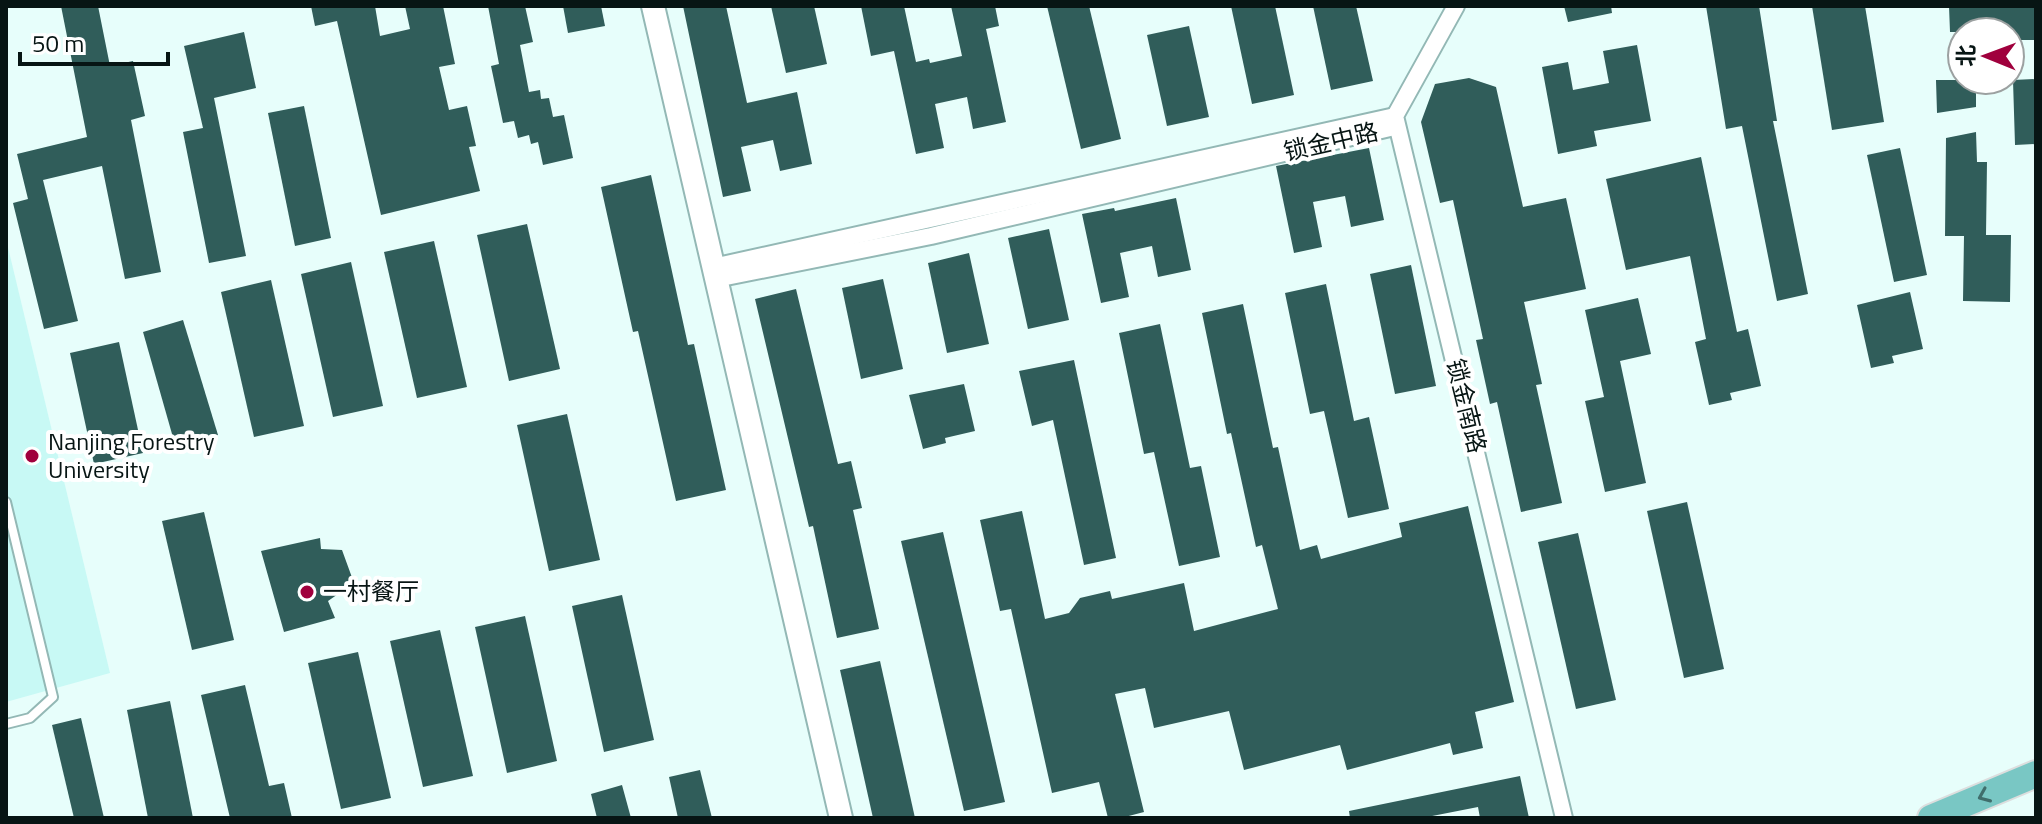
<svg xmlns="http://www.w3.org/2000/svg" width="2042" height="824" viewBox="0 0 2042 824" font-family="'Titillium Web','Noto Sans SC',sans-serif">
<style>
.built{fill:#c8f9f5}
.building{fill:#305d5a}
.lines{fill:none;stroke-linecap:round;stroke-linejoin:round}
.service-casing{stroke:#93b8b5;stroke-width:12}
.minor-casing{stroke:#93b8b5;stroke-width:20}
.tertiary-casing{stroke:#93b8b5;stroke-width:26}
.primary-casing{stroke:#dcdede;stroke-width:30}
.service{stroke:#fff;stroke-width:8}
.minor{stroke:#fff;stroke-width:16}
.tertiary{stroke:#fff;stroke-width:22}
.primary{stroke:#79c7c4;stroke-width:26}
.oneway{stroke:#406e6c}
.poi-dot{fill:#a0003d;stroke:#fff;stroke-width:3}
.labels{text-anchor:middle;stroke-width:8;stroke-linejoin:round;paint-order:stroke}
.street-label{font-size:24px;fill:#071514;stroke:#fff}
.poi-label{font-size:24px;fill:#071514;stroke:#fff;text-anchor:start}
</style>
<rect width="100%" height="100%" fill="#e7fefb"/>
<path class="built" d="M6,239L110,673L6,702Z"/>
<g class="building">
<path d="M61,6H98L110,66L133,61L145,116L131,120L161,272L125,279L102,166L43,180L78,321L44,329L13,203L28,199L17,154L87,137Z"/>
<path d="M311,6H375L380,36L410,29L405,6H443L455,64L439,67L449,110L467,106L476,146L469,147L480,191L381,215L337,21L315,26Z"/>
<path d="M488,6H525L533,42L520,45L529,92L540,90L541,99L549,98L553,117L564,115L573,158L543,165L538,142L531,144L529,135L518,138L514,121L503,123L491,66L499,64Z"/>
<path d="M563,6H601L605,26L568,33Z"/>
<path d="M683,6H726L747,103L797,92L812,164L780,171L773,140L741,147L751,191L723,197Z"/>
<path d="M771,6H814L827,64L786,73Z"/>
<path d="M861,6H904L916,62L929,59L930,63L962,56L951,6H995L999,26L986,29L1006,122L973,129L967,97L935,104L944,148L916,154L894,51L871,56Z"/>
<path d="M1047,6H1089L1121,139L1081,149Z"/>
<path d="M1231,6H1275L1294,95L1252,104Z"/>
<path d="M1313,6H1356L1373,81L1331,90Z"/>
<path d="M1564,6H1611L1612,13L1568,22Z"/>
<path d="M1706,6H1759L1777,121H1773L1808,294L1777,301L1742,126L1726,129Z"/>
<path d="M1812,6H1865L1884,122L1832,130Z"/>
<path d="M1949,6H2036V40H2010V32H1950Z"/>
<path d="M1189,26L1209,117L1167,126L1147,35Z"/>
<path d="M244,32L256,88L214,98L246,256L209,263L183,132L203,128L184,46Z"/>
<path d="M1637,45L1651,121L1594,131L1597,146L1558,154L1542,67L1568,62L1573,90L1609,83L1603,51Z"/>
<path d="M1469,78L1496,87L1523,207L1566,198L1586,289L1524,302L1542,384L1536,385L1562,503L1521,512L1497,402L1490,404L1476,340L1483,339L1453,200L1440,203L1421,122L1435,84Z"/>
<path d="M2036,79V144L2015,145L2013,80Z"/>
<path d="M1936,80H1976V107L1937,113Z"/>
<path d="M304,106L331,238L295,246L268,113Z"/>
<path d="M1976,132L1977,162H1987L1986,235H2011L2010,302L1963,301L1964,236H1945L1946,138Z"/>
<path d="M1369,148L1384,220L1351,227L1345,196L1313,202L1322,247L1294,253L1276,166Z"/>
<path d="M1900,148L1927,275L1894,282L1867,155Z"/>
<path d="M1701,157L1737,332L1748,329L1761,386L1730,393L1732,400L1709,405L1695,342L1706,339L1690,256L1626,270L1606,179Z"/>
<path d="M651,175L688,345L694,344L726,490L676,501L638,331L633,332L601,187Z"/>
<path d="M1176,198L1191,270L1158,277L1152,246L1120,253L1129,297L1101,303L1082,214L1114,208L1115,211Z"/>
<path d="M527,224L560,369L509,381L477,235Z"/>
<path d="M1049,229L1069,320L1028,329L1008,238Z"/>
<path d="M434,241L467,387L417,398L384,252Z"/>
<path d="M969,253L989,344L947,353L928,263Z"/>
<path d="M351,262L383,406L333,417L301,274Z"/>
<path d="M1411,265L1436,386L1395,394L1370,274Z"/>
<path d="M883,279L903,369L861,379L842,288Z"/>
<path d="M271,280L304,426L254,437L221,292Z"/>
<path d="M1326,284L1354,421L1369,417L1389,509L1348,518L1324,411L1310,414L1285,293Z"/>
<path d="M796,289L838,464L851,461L862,508L853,510L879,629L837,638L813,526L809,527L755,299Z"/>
<path d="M1910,292L1923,349L1892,356L1894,363L1871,368L1857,305Z"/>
<path d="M1638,298L1651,354L1620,361L1646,483L1605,492L1585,401L1604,397L1585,310Z"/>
<path d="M1243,304L1273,448L1278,447L1300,550L1317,545L1321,559L1402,537L1399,523L1468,506L1514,702L1475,712L1483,748L1453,755L1450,743L1347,770L1340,745L1244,770L1229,711L1154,728L1145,688L1115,694L1144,812L1121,818H1108L1099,782L1052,793L1011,609L1000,611L980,520L1022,511L1045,619L1069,613L1080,598L1110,591L1112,599L1184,583L1194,631L1278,609L1262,545L1256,547L1231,433L1227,434L1202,313Z"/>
<path d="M183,320L218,435L176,448L143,332Z"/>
<path d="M1160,324L1190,468L1201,466L1220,557L1179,566L1154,452L1144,454L1119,333Z"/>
<path d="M119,342L143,453L94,464L70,353Z"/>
<path d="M1074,360L1116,558L1084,565L1053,420L1032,426L1019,371Z"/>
<path d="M964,384L975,431L945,438L946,443L923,449L909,395Z"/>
<path d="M567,414L600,560L549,571L517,425Z"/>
<path d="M1687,502L1724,669L1684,678L1647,511Z"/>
<path d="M204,512L234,640L192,650L162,521Z"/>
<path d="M943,532L1005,802L964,811L901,541Z"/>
<path d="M1578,533L1616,700L1576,709L1538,542Z"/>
<path d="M320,538L321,549L342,550L354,583L328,601L335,618L284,632L261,551Z"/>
<path d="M622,595L654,740L604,752L572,606Z"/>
<path d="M525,616L557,761L507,773L475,627Z"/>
<path d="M440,630L473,776L423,787L390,641Z"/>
<path d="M358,652L391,798L341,809L308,663Z"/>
<path d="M880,661L915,818H873L840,670Z"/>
<path d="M245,685L269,786L284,783L292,818H230L201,695Z"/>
<path d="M170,701L193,818H148L127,710Z"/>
<path d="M81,718L104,818H74L52,725Z"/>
<path d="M700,770L712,818H678L669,777Z"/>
<path d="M1520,776L1529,818H1480L1478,807L1422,818H1350L1349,811Z"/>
<path d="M622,785L631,818H597L591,794Z"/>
</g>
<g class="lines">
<defs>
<path id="service" d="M6,502L53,697L30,718L6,724"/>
<g id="minor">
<path d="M1456,6L1395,116L1564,818"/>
<path d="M713,267L1395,116"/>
<path d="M716,279L931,236L1390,128L1395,116"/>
</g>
<path id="tertiary" d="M653,6L841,818"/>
<path id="primary" d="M1931,818L2036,774"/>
</defs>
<use href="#service" class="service-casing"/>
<use href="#minor" class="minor-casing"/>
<use href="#tertiary" class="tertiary-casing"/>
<use href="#primary" class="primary-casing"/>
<use href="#service" class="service"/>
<use href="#minor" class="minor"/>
<use href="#tertiary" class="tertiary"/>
<use href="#primary" class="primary"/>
</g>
<defs><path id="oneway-chevron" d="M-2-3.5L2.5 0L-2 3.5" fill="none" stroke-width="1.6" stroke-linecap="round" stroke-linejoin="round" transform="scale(2)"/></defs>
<use class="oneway" href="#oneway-chevron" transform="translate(1984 796) rotate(157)"/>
<g class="poi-dot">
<circle cx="32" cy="456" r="8"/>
<circle cx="307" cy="592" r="8"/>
</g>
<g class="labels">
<g class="street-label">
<text transform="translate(1331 142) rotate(-13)" y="8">锁金中路</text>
<text transform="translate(1466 406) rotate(76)" y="8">锁金南路</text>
</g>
<g class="poi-label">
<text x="48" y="450">Nanjing Forestry<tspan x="48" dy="28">University</tspan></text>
<text x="323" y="600">一村餐厅</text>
</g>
</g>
<rect width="2042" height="824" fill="none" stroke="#071514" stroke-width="16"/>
<g transform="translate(1986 56) rotate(271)"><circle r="38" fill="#ffffff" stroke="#9ca1a1" stroke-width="2"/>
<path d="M0-6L14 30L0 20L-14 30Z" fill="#a0003d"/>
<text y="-12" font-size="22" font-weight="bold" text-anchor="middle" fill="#071514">北</text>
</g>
<path d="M20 52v12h148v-12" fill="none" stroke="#071514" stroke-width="4"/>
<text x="32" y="52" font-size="24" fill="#071514" stroke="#ffffff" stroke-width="6" paint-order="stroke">50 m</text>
</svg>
